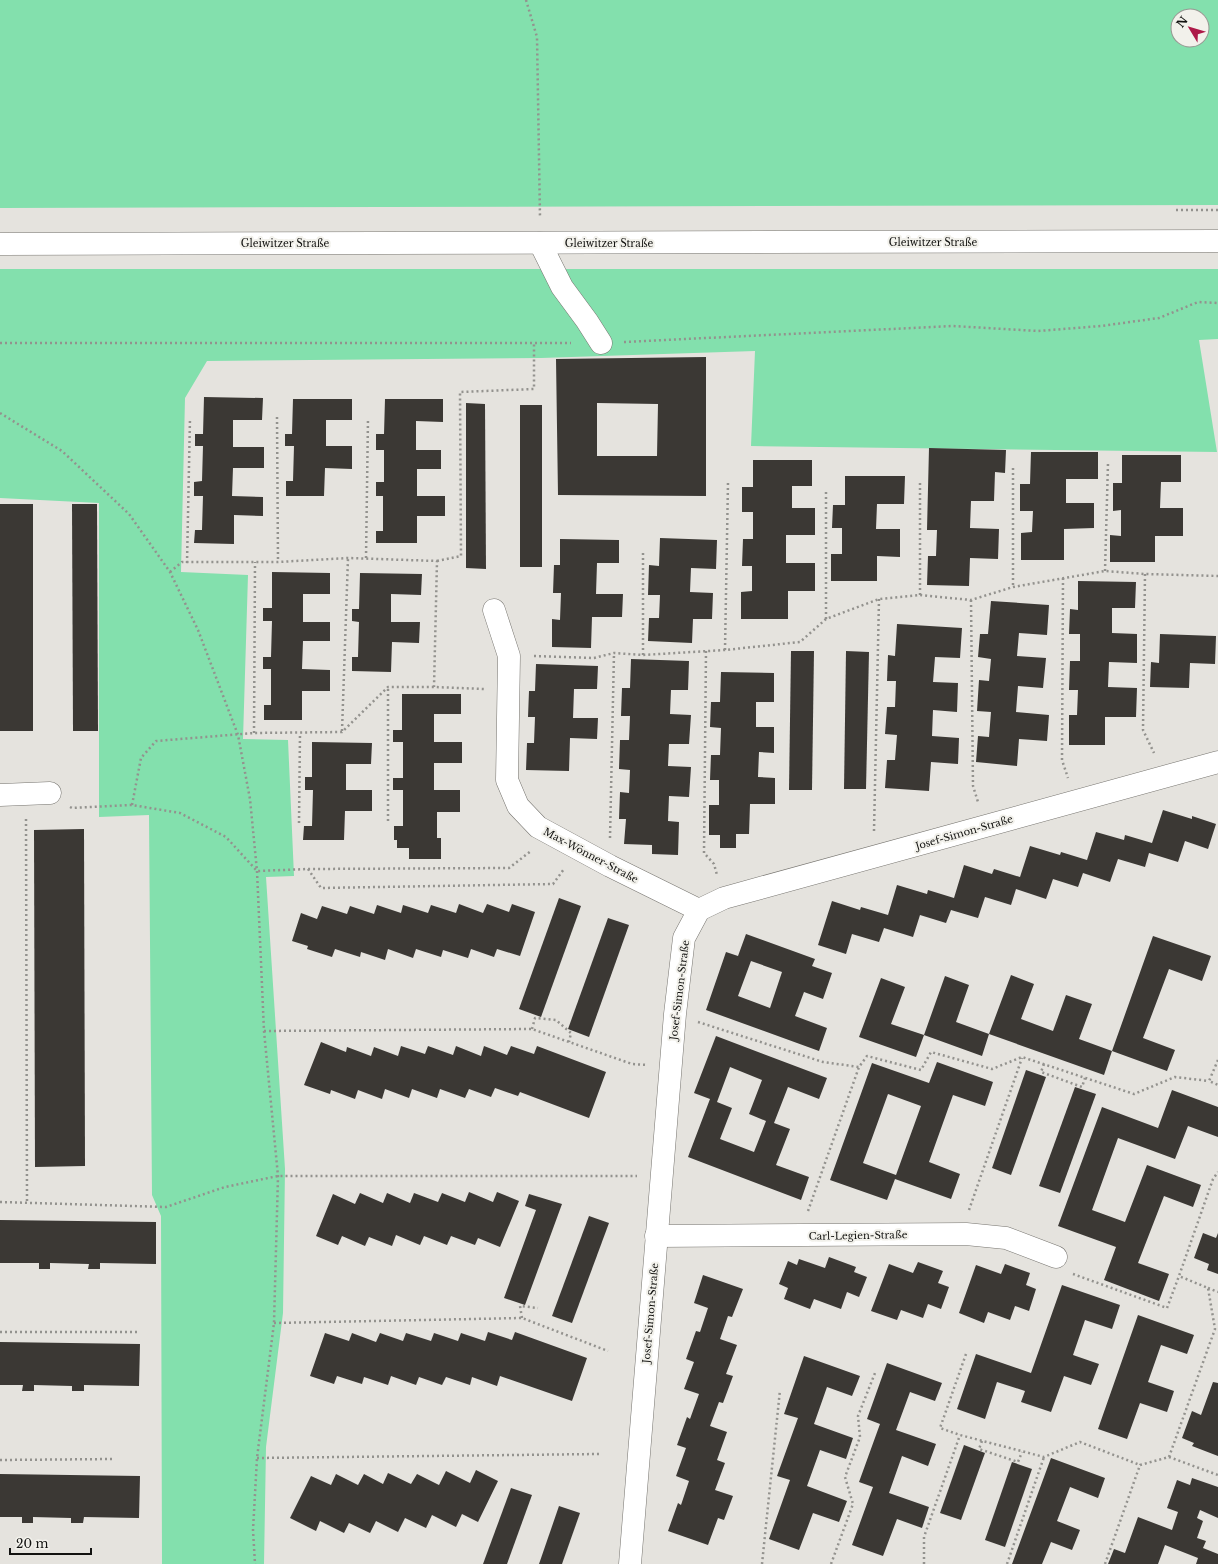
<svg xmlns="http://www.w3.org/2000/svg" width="1218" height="1564" viewBox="0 0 1218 1564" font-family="'Libre Baskerville',serif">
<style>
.green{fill:#83e0ad;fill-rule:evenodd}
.building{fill:#3b3834;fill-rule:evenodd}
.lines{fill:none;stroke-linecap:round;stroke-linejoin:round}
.minor-casing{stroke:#76746f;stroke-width:23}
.major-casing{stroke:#76746f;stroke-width:23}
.path{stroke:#93928e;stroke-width:2.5;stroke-dasharray:2 3;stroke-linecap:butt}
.minor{stroke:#fff;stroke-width:22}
.major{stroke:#fff;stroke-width:22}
.labels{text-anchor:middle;stroke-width:4;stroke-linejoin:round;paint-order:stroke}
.street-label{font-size:10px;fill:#121210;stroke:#f2f1eb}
</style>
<rect width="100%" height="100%" fill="#e5e3de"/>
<g class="green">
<path d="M0,0H1218V205L0,208ZM1178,16H1202V40H1178Z"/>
<path d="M0,269H1218V339L1199,340L1217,452L751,446L755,351L541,358L207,361L185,398L181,572L248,575L243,739L288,740L294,876L266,877L285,1169L283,1313L266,1447L264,1564H162L161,1216L152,1195L149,815L99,817V503L0,498Z"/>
</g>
<g class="building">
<path d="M706,357V496L558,495L556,359ZM597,403L658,404L657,456H597Z"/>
<path d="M204,397L263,398L262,420H233V447H264V468H233L232,496L263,497V516L234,515V544L194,543L195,530H202L203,496H194V482L202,481L203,446H195V434H203Z"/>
<path d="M293,399H352V420H326V446H352V469L325,468L324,496H286V481H293L294,446H285V434H292Z"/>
<path d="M385,399H443V422L416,421V450H441V469H417V496H445V516H417V543H376V531H383V496H376V482H384V450H376V434H384Z"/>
<path d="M466,403L485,404L486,569L466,568Z"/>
<rect x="520" y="405" width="22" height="162"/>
<path d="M929,448L1006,450L1005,473L995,472L994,501H971L970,528L999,529L998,559L970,558L969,586L927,585L928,556H936L937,530H927Z"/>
<path d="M1031,452H1098V479H1066V503H1094V528L1064,529V560H1021V533L1032,532L1033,511H1020V484H1030Z"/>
<path d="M1122,455H1181V482H1161L1160,508H1183V536H1155V562H1110V535L1121,536V510L1113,511V483H1122Z"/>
<path d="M753,460H812V486H792V508H815V535H786V563H815V591H788V619H741V592L752,591V566H742L743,539H753V512H742V487H753Z"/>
<path d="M845,476H905L904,504H877L876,529H900V557L877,556V581H831V554H842V528H832L833,505H845Z"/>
<rect x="0" y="504" width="33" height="227"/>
<path d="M72,504H97L98,731H73Z"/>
<path d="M660,538L717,540L716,569L691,568L690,592L713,593L712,619H693L692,643L648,641L649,618H659L660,595H648L649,565L659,566Z"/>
<path d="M560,539L619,540V563H597L596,594H623L622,617H592L591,648L552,647V619L560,620L561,593H553L554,565H560Z"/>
<path d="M272,572L330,573V594H303V622H330V641H303L302,669L330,670V691H302V720H264V705H271V669H263V657H271L272,621H263V608H272Z"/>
<path d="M360,573L422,574L421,595L391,594V622H420L419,643L392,642L391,672L352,671V657H358L359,622L352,621V609H359Z"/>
<path d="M1078,581L1136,582L1135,608H1112V633L1137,634V663L1109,662L1108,687L1137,688L1136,717H1105V745H1069V715H1077L1078,690H1069L1070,661H1080V634H1069L1070,609L1078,610Z"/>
<path d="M991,601L1049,605L1047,635L1019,633L1017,656L1046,658L1043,688L1018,686L1016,712L1049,715L1047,741L1019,739L1017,766L976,762L978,736L989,737L991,712L977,711L979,680L989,681L991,659L978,657L980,634H988Z"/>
<path d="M897,624L962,628L960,658L935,657L933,682L958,683L957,712L933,710L932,736L959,738L958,764L931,762L929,791L885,788L887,760H895L897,735L885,734L887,707H895L896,681H887L888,655L895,656Z"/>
<path d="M1160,634L1216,636L1215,664L1190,663L1189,688L1150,687L1151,662L1159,663Z"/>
<path d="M791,651H814L812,790H789Z"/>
<path d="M846,651L869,652L866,789H844Z"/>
<path d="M631,659L689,661L688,690H671L670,714L691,715L689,744H669L668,766L691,767L689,797L669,796L668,821L679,822L678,855L652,854V845L624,844L626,819H619L620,792L629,793L630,770L619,769L620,740H629L630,716H621L622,688H630Z"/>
<path d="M536,664L598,666L597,689H574L573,718H598L597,739L570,738L569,771L526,770L527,743H534L535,717H528L529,691H535Z"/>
<path d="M721,672L774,673V702H756V727H774V753L759,752L758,777L775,778V804H750L749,834H736V848H720V835H709V805H719V780H710L711,755H720L721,728L710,727L711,702H720Z"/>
<path d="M402,694H461V714H434V742H462V763H434V790H460V812H437V838H441V859H409V848H397V840H394V826H403V790H393V778H403V742H393V730H402Z"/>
<path d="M312,742L372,743L371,764H346V790H372V811H345L344,840H303L304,826H312L313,790H305V777H312Z"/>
<path d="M1163,810L1192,819V816L1216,824L1208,849L1185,841L1178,862L1149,853L1145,867L1118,859L1110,882L1083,873L1078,887L1053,879L1046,899L1016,889L1011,905L985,897L978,918L951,910L946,923L920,915L913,937L884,928L879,942L852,934L846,954L818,945L832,901L860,910L861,907L888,915L897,885L927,894L928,890L954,898L964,865L992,874L994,869L1020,877L1030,846L1060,855L1061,852L1087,860L1096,832L1124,840L1125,835L1152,843Z"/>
<path d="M84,829L85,1166L35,1167L34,830Z"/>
<path d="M559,898L581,906L541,1017L519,1009Z"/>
<path d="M459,904L483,913L487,904L509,912L512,904L535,912L520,956L497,949L494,957L471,949L468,958L443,950L441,957L416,949L413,958L388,949L385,960L361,952L360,957L335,949L332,957L307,949L308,946L292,941L301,913L317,919L322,906L347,914L350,906L374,914L377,905L401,913L403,905L428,913L431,905L456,913Z"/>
<path d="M608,918L629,925L589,1037L568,1029Z"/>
<path d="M746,934L815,959L812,966L832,973L823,999L804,992L795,1016L827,1028L819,1051L706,1010L726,952L738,956ZM751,961L782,972L770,1008L738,996Z"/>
<path d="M1153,936L1211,956L1202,981L1169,969L1143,1038L1175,1050L1167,1071L1112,1051Z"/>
<path d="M1011,975L1034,984L1021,1019L1053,1031L1066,995L1092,1004L1079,1039L1112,1051L1104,1075L989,1034L982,1056L924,1035L945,976L969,985L956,1022L989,1034Z"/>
<path d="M881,978L905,987L891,1024L924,1035L916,1057L859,1037Z"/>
<path d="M716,1036L827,1078L819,1099L788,1087L774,1123L790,1129L776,1165L809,1177L801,1200L688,1157L710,1099L694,1093ZM730,1067L762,1080L749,1114L766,1121L754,1152L720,1139L732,1108L717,1102Z"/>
<path d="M321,1042L346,1052L347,1047L371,1056L374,1047L398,1056L401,1046L425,1054L428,1046L453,1055L456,1046L481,1056L484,1046L507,1055L511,1046L534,1054L537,1046L606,1072L589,1118L520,1092L518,1096L495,1088L491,1097L469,1089L465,1098L440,1089L437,1098L412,1089L409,1098L385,1089L382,1099L358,1090L355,1099L331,1090L330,1094L304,1085Z"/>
<path d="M937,1062L993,1082L985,1106L953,1095L929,1162L960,1174L951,1199L895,1179L887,1200L830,1180L872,1063L929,1083ZM888,1094L921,1106L896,1175L863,1163Z"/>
<path d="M1026,1070L1046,1077L1011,1175L992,1168Z"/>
<path d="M1075,1087L1096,1094L1060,1193L1039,1186Z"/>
<path d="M1172,1090L1218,1107V1137L1188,1126L1175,1159L1118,1138L1092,1210L1125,1222L1147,1165L1201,1185L1193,1207L1164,1196L1138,1263L1169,1274L1159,1301L1104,1280L1116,1247L1058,1226L1102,1107L1158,1128Z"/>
<path d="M469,1192L493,1202L497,1192L519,1201L500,1247L478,1238L475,1245L451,1236L447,1245L424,1236L420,1245L396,1235L392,1246L369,1237L365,1246L342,1236L338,1245L316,1236L333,1194L355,1204L360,1193L383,1203L387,1193L410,1203L414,1193L438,1202L442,1193L465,1202Z"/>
<path d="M529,1194L562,1204L525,1305L504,1298L536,1210L525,1206Z"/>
<path d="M589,1216L609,1223L572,1323L552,1316Z"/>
<path d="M0,1220L156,1222V1264L100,1263V1269H88L89,1264L50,1263V1269H39V1263H0Z"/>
<path d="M1203,1233L1216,1238L1218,1233V1274L1207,1270L1209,1264L1194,1258Z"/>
<path d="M829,1257L856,1267L854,1272L867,1277L859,1297L847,1292L841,1309L814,1299L810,1309L784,1299L788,1288L779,1284L788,1261L797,1265L799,1259L825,1268Z"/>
<path d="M918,1262L943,1271L938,1283L949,1287L941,1309L928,1304L923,1318L901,1310L897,1320L871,1311L889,1264L913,1273Z"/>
<path d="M1005,1264L1030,1273L1026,1285L1036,1289L1029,1311L1015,1306L1010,1320L988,1312L984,1323L959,1313L976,1265L1001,1274Z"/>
<path d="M703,1275L743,1289L732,1317L728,1316L720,1339L737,1345L726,1374L733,1376L723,1403L719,1402L710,1426L727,1432L717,1460L725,1463L715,1490L733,1496L724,1520L718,1518L708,1545L668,1531L678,1503L681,1505L689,1481L676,1476L686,1448L677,1445L687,1417L690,1419L699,1394L684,1389L694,1362L686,1359L696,1331L700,1332L708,1308L694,1303Z"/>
<path d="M1062,1285L1120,1305L1112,1329L1085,1320L1073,1355L1099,1364L1091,1385L1064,1376L1051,1412L1021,1402L1025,1391L997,1382L985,1419L957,1409L976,1354L1031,1373Z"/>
<path d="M1138,1315L1194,1335L1187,1354L1161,1345L1148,1382L1174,1391L1167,1412L1140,1403L1127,1439L1098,1429Z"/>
<path d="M488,1332L512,1340L515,1332L587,1358L572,1401L500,1376L497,1386L472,1377L470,1385L446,1377L442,1385L419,1377L416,1385L391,1376L388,1385L364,1377L362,1384L337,1376L334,1384L310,1376L325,1333L349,1341L352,1333L376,1342L380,1333L403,1341L406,1333L431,1341L434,1333L458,1341L461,1333L485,1341Z"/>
<path d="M0,1342L140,1344L139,1386L84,1385V1391H72V1386L34,1385V1391H22L23,1385H0Z"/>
<path d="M804,1356L860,1376L852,1396L827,1387L814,1424L853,1438L846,1459L820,1450L807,1486L847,1501L839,1522L813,1513L799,1550L769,1539L790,1480L777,1476L798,1418L784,1414Z"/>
<path d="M887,1363L942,1383L935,1401L910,1392L896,1430L936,1444L928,1466L902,1456L889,1493L929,1507L922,1528L897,1519L883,1556L852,1545L873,1487L859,1482L880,1424L867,1419Z"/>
<path d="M1213,1382L1218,1383V1456L1192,1446L1194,1443L1182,1438L1192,1411L1201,1415Z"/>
<path d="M964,1445L985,1453L961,1520L940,1513Z"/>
<path d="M1051,1458L1105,1478L1098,1498L1070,1487L1057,1521L1080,1530L1072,1550L1051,1542L1042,1564H1012Z"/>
<path d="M1012,1462L1032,1469L1005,1547L985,1540Z"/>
<path d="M476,1470L498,1481L478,1522L462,1514L456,1527L432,1515L426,1528L405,1518L398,1532L376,1521L370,1533L349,1523L344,1533L320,1521L316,1531L290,1518L311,1476L331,1485L336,1474L358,1485L364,1474L383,1484L388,1473L411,1484L417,1474L439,1485L446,1471L470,1483Z"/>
<path d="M0,1474L140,1476L139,1518L84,1517L83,1523H71V1518L33,1517V1523H22V1517H0Z"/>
<path d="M1192,1478L1218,1487V1518L1200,1510L1197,1518L1203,1521L1197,1538L1206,1541L1203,1548L1218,1554V1564H1196L1198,1558L1165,1545L1158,1564H1108L1114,1549L1125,1553L1138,1517L1172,1530L1178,1512L1167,1508L1177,1480L1190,1485Z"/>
<path d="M511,1488L532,1495L507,1564H483Z"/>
<path d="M559,1506L580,1513L562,1564H539Z"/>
</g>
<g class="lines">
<defs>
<g id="minor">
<path d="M540,243L562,287L587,321L601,343"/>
<path d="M494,610L509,656L507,780L518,806L538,827L610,866L699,910"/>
<path d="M0,795L50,793"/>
<path d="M656,1236L966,1234L1006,1238L1056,1257"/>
<path d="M630,1564L675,1014L684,938L699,910L724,898L1218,762"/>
</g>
<path id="major" d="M0,244L1218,241"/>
</defs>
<use href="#minor" class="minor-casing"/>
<use href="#major" class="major-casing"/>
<g class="path">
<path d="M526,0L537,37L540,218"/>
<path d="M1176,210H1218"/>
<path d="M624,342L953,326L1038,331L1101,326L1159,318L1198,302L1218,303"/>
<path d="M0,343H571"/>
<path d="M0,413L62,451L129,514L170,572L198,630L238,735L250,799L257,871L264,1031L278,1176L274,1323L257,1458L253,1530L255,1564"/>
<path d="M277,417L278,562"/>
<path d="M1013,468V587"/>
<path d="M366,558L368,418"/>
<path d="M437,561L461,556L460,392L534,389V343"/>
<path d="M187,563L190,418"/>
<path d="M1105,571L1108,463"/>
<path d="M170,572L182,562H278L348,558L437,561L434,687"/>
<path d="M1145,574L1143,730L1154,753"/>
<path d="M1063,578L1062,760L1068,778"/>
<path d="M920,595V483"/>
<path d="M971,600L973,786L978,802"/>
<path d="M826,619V489"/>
<path d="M725,650L728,482"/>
<path d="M706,651L704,853L714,864L717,875"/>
<path d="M643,655V551"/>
<path d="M534,656L594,658L614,653L643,655L725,650L800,642L826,619L879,599L920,595L971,600L1013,587L1105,571L1145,574L1218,576"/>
<path d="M342,731L348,558"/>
<path d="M254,733L255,562"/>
<path d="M132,805L141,758L156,741L254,733L342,732L388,687H434L484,689"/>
<path d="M70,807L72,808L132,805L180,813L226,837L257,871L308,869L509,868L531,851"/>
<path d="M26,819L27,1202"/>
<path d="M388,821V688"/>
<path d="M299,823L300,733"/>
<path d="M874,831L879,599"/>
<path d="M610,838L614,653"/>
<path d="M308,869L321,888L553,884L564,869"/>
<path d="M698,1022L823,1062L859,1067"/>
<path d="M532,1029L535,1018L556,1020L571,1033L569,1042"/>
<path d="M264,1031L532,1029L632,1064L647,1065"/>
<path d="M1218,1060L1209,1081L1218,1085"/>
<path d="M1044,1064L1041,1072L1082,1087L1085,1078"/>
<path d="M0,1202L166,1207L225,1187L278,1176H637"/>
<path d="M969,1210L1022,1058"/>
<path d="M808,1211L859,1067L867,1056L921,1070L931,1052L992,1069L1022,1057L1134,1094L1175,1077L1209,1081"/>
<path d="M1073,1274L1167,1308L1179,1276"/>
<path d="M1208,1288L1218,1292"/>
<path d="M522,1318L520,1306L538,1308"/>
<path d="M274,1323L522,1318L608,1351"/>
<path d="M0,1332H140"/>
<path d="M966,1354L940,1428L960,1435L1044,1457L1080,1442L1140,1465"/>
<path d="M982,1441L979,1449L1018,1462L1022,1452"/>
<path d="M1169,1457L1218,1475"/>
<path d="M257,1458L599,1454"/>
<path d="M0,1460L113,1459"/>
<path d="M762,1564L780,1390"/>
<path d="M831,1564L853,1504L845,1477L860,1437L858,1416L875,1373"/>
<path d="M924,1564V1537L960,1435"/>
<path d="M1007,1564L1044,1457"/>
<path d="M1105,1564L1140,1465L1169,1457L1215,1329L1208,1288L1179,1276L1213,1179L1218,1172"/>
</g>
<use href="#minor" class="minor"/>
<use href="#major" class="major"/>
</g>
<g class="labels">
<g class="street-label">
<text x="933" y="246">Gleiwitzer Straße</text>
<text x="285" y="247">Gleiwitzer Straße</text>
<text x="609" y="247">Gleiwitzer Straße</text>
<text transform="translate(964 832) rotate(-16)" y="4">Josef-Simon-Straße</text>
<text transform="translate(591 855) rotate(28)" y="4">Max-Wönner-Straße</text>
<text transform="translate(679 990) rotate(-83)" y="4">Josef-Simon-Straße</text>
<text transform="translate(858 1235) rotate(-1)" y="4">Carl-Legien-Straße</text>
<text transform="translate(650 1313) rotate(-85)" y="4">Josef-Simon-Straße</text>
</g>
</g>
<g transform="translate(1190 28) rotate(308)"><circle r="19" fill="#f2f1eb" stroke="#989893"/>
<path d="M0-3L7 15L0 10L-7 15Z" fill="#ad1948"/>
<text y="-6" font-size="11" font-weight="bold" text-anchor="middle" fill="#121210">N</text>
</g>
<path d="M10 1548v6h81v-6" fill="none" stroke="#121210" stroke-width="2"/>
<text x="16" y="1548" font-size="12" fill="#121210" stroke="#f2f1eb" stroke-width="3" paint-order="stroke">20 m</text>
</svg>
